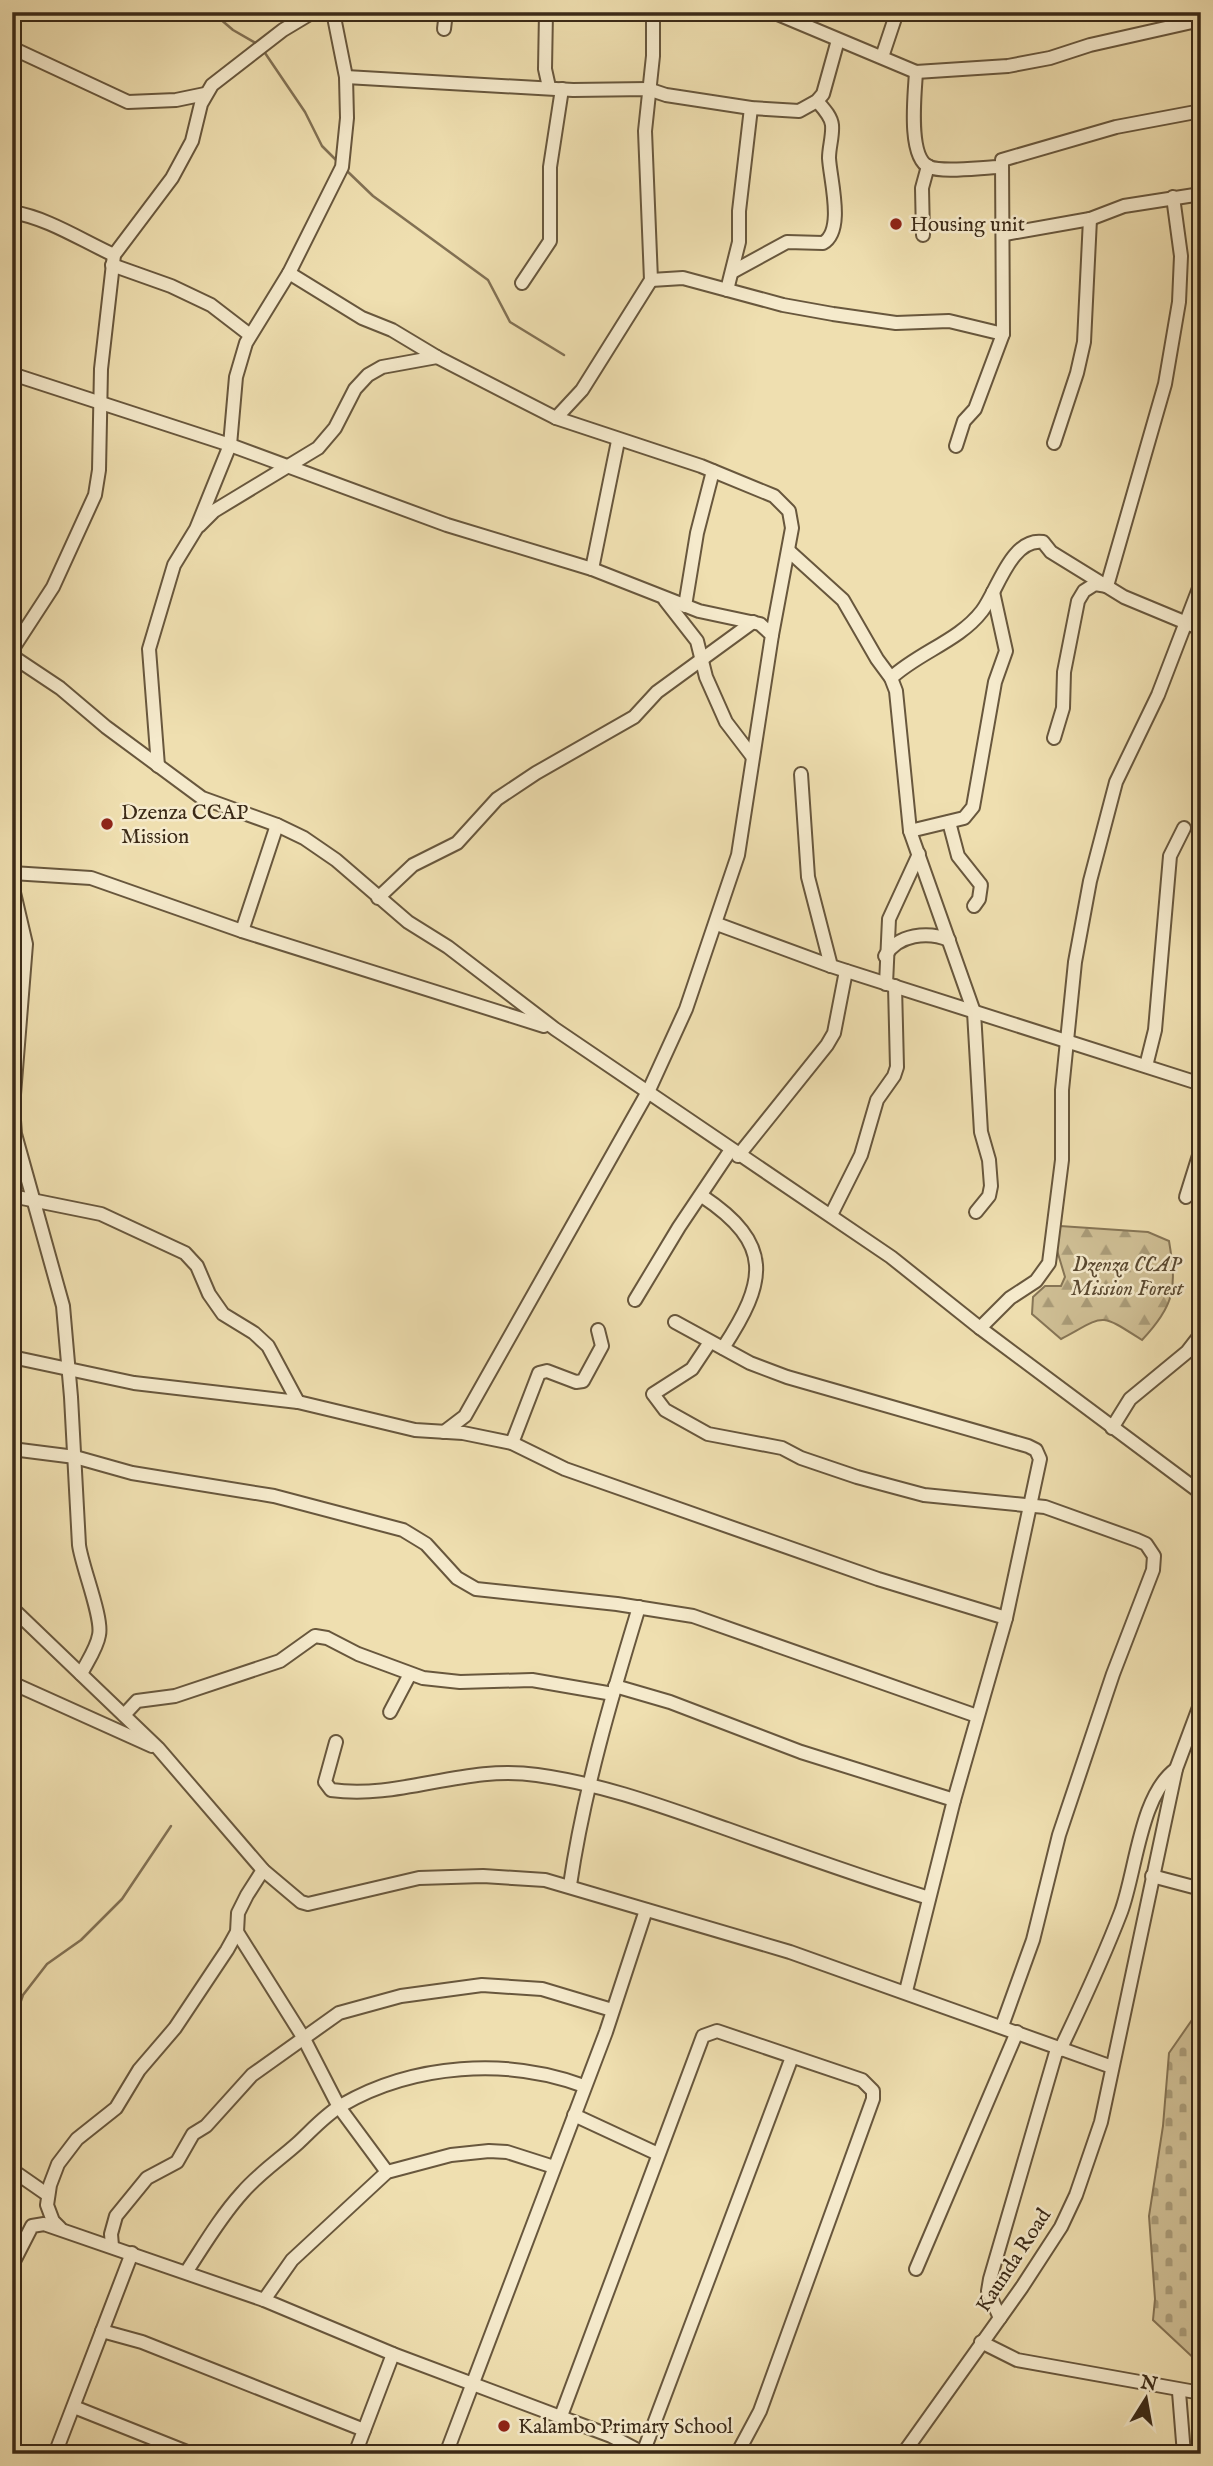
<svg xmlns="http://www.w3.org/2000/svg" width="1213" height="2466" viewBox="0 0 1213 2466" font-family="'IM FELL English',serif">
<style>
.forest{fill:url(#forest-firs);stroke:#867556;stroke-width:2}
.cemetery{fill:url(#cemetery-stones);stroke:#867556;stroke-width:2}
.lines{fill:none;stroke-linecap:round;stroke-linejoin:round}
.stream{stroke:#827154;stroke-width:2.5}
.minor-casing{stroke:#68573d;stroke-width:16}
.minor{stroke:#f5eacc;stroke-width:12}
.poi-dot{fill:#8f2418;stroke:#f5eacc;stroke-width:2.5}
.labels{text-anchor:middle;stroke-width:5;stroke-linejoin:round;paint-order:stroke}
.poi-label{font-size:21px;fill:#3b2a17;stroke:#f5eacc;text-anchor:start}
.park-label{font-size:21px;font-style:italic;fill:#594830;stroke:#f5eacc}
.street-label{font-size:21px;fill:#3b2a17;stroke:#f5eacc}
</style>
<defs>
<pattern id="forest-firs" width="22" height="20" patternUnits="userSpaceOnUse" patternTransform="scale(1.75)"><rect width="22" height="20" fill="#d0c096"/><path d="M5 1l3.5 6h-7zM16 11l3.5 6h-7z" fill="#aa9c79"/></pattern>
<pattern id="cemetery-stones" width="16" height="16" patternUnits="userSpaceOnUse" patternTransform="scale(1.75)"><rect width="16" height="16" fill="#d0c096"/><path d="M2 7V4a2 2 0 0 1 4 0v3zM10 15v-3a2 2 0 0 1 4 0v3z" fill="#aa9c79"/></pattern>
</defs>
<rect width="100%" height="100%" fill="#efdfb0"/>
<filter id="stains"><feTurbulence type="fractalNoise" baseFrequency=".00286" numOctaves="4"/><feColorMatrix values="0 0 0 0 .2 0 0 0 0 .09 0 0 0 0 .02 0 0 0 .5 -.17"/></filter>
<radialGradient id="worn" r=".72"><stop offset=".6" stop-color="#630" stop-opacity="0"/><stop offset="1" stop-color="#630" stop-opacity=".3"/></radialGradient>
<path class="forest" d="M1060,1226L1148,1232L1169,1241C1177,1288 1175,1305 1142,1340C1098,1312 1106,1315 1061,1339L1032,1314L1033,1297L1045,1286H1061L1065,1277L1056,1247Z"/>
<path class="cemetery" d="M1201,2007V2365L1153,2320L1155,2299L1149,2216L1163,2126L1169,2053Z"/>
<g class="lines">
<g class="stream">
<path d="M212,12L233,30L259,45"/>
<path d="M263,50L305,112L322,146L339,163"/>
<path d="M346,170L373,196L488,280L510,322L564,355"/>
<path d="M12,2026L23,1995L47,1964L81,1940L122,1899L171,1826"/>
</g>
<defs>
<g id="minor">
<path d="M546,12L545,69L549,87"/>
<path d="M773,12L916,72L1008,66L1050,58L1090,45L1201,20"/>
<path d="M444,29L446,12"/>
<path d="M12,48L128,102L176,100L205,94"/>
<path d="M882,57L897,12"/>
<path d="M916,72C915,92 907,157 929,167C944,173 983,167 1001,167"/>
<path d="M346,77L573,90L648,89L666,95L751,108L799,111L817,101L823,94L838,40"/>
<path d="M12,212C48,218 81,240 114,255"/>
<path d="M1005,234L1090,219L1124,206L1201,194"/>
<path d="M923,235L922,188L928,166"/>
<path d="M112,265L171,286L211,305L250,335"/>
<path d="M734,271L787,242L823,243C845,231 830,179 829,158C829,147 833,136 832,125C831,116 823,108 817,101"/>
<path d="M289,273L362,318L392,330L437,357L556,418L701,466L774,496L789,511L792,528L772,635"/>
<path d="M651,280L683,278L783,305L833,314L896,323L949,321L1003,334"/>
<path d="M522,283L550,241V167L562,89"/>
<path d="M727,290L739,242V211L751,108"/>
<path d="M12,374L230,445L447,525L592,569L699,611L760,624L772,635L738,855L686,1009L649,1090L465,1416L444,1432"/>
<path d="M556,418L582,390L651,280L645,131L653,56V12"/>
<path d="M1054,443L1077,373L1084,342L1090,219"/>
<path d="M956,446L964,421L975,409L1003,334L1002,160L1116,127L1201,111"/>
<path d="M199,526L214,511L318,448L335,428L355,389L368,375L382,367L437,357"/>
<path d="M790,552L843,600L877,659L891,678L896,691L910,831L974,1012L981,1132L989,1160L991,1186L989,1196L976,1212"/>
<path d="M592,569L618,441"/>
<path d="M665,600L697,641L706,677L726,722L752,756"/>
<path d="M685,606L697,533L713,471"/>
<path d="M12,650L53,587L95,495L99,470L101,369L114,255L172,178L192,141L201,104L212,85L283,30L313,12"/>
<path d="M12,656L60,688L106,727L202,798L277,825L304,838L336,860L408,922L448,947L555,1029L891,1257L980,1328L1201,1493"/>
<path d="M891,678C919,652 959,641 982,611C997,592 1011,537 1043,542L1051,552L1124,597L1201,629"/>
<path d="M1054,738L1063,708L1064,672L1078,601L1084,591L1095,584L1107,586L1165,384L1179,302L1181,256L1173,197"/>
<path d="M158,766L149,649L174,565L196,529L230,445L236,377L246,343L289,273L342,167L347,118L346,77L333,12"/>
<path d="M801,774L808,877L831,966"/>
<path d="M949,822L958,856L981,885L979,899L974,906"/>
<path d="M910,831L964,818L973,807L995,682L1006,651L993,592"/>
<path d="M12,873L91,878L242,931L544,1026"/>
<path d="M12,884L26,944L13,1107L15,1134L63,1306L71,1397L79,1545C82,1567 103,1618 99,1635C97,1648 87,1662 81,1674"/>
<path d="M378,898L413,865L457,843L497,799L536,773L634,717L657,692L753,622"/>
<path d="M717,924L831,966L1201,1084"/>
<path d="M242,931L277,825"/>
<path d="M885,956C898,934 928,931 949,940"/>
<path d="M886,984L889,919L919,854"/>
<path d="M1146,1066L1155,1030L1170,856L1184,828"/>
<path d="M738,1156L827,1045L834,1033L846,971"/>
<path d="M12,1196L101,1214L185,1253L197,1266L209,1294L223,1314L254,1333L268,1346L298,1402"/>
<path d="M702,1196C774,1244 767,1281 723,1348"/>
<path d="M1186,1197L1201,1149"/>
<path d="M831,1215L861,1155L877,1100L894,1076L897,1067L895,986"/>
<path d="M635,1300L679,1227L730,1151"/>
<path d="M675,1322L750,1363L787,1377L1028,1446L1036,1450L1040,1459L1006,1618L954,1800L906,1991"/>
<path d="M980,1328L1010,1298L1036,1281L1049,1263L1062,1160V1090L1075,962L1090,881L1116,782L1158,695L1201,583"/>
<path d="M710,1342L692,1369L653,1394L665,1410L708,1434L782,1448L801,1458L857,1477L924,1495L1045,1507L1137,1540L1146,1544L1154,1556L1153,1570L1113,1674L1059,1835L1033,1940L1002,2026"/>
<path d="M12,1357L134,1383L298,1402L415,1430L463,1433L512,1443L565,1469L878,1579L1006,1618"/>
<path d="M1112,1428L1130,1399L1187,1352L1201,1334"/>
<path d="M512,1443L539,1373L547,1371L576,1382L583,1381L602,1346L598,1330"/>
<path d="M12,1449L75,1457L132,1473L274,1496L403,1530L426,1544L457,1578L476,1589L617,1604L693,1616L977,1716"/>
<path d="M12,1608L158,1748L263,1870L301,1902L308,1904L419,1878L483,1876L545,1880L790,1952L1112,2067"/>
<path d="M12,1683L152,1746"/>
<path d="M615,1686L670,1702L801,1752L954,1800"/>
<path d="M390,1712L410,1674"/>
<path d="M124,1715L137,1701L175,1696L280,1661L315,1636L327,1638L358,1654L423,1678L460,1682L532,1680L613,1694"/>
<path d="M336,1742L325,1782L331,1790C401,1800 465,1764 537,1775C603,1784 664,1807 727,1829C794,1853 861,1877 929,1898"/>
<path d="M1152,1876L1201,1889"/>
<path d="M570,1885C584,1790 611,1699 639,1607"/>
<path d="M237,1932L303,2037L339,2107L387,2172"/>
<path d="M1060,2050C1082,2004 1103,1959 1121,1912C1136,1872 1140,1795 1176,1769"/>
<path d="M574,2115L658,2154"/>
<path d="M12,2170L48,2195"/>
<path d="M60,2228L53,2221L47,2205L50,2185L58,2164L77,2139L116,2108L139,2070L175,2028L227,1950L237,1932L238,1913L247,1895L263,1870"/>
<path d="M112,2246L111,2234L116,2216L147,2178L177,2162L193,2134L206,2126L252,2075L339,2013L401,1996L482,1985L542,1989L612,2010"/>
<path d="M12,2265L32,2226L44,2224L264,2300L393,2354L611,2436L645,2454"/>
<path d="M916,2269L1017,2032"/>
<path d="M187,2271C204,2245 221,2216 242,2193C258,2174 279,2160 298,2143C312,2130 325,2115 342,2105C413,2064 507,2057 584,2086"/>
<path d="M264,2300L292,2260L387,2172L451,2155L489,2151L507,2152L554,2167"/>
<path d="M1000,2318L988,2291L990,2279L1057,2049"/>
<path d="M102,2331L142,2342L364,2430"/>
<path d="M981,2342L1017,2360L1201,2393"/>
<path d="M1179,2392L1184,2454"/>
<path d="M74,2407L192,2454"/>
<path d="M561,2416L703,2036L717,2031L862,2080L873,2091V2099L760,2411L737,2454"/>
<path d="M643,2453L792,2057"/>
<path d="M55,2454L132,2253"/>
<path d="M355,2454L393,2354"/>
<path d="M446,2454L606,2032L646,1910"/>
<path d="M903,2454L1022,2287L1061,2227L1076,2195L1101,2122L1176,1769L1201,1702"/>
</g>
</defs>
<use href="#minor" class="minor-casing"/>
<use href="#minor" class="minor"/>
</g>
<g class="poi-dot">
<circle cx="896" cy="224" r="7"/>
<circle cx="107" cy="824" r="7"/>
<circle cx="504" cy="2426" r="7"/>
</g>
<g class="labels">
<g class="poi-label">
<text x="910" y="231">Housing unit</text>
<text x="121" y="819">Dzenza CCAP<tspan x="121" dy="24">Mission</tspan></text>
<text x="518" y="2433">Kalambo Primary School</text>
</g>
<g class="park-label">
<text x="1127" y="1271">Dzenza CCAP<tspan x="1127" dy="24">Mission Forest</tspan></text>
</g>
<g class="street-label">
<text transform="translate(1013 2260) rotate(-57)" y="7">Kaunda Road</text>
</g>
</g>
<rect width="1213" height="2466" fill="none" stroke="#efdfb0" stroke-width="42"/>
<rect x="14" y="14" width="1185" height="2438" fill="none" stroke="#3b2a17" stroke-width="3.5"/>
<rect x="21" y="21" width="1171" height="2424" fill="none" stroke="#3b2a17" stroke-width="2"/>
<g transform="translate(1146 2399) rotate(11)" stroke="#f5eacc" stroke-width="5" paint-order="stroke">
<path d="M0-5L12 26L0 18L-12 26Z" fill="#3b2a17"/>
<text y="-10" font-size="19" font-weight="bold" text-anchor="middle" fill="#3b2a17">N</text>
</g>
<rect width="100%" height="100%" filter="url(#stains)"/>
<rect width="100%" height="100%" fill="url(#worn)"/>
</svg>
